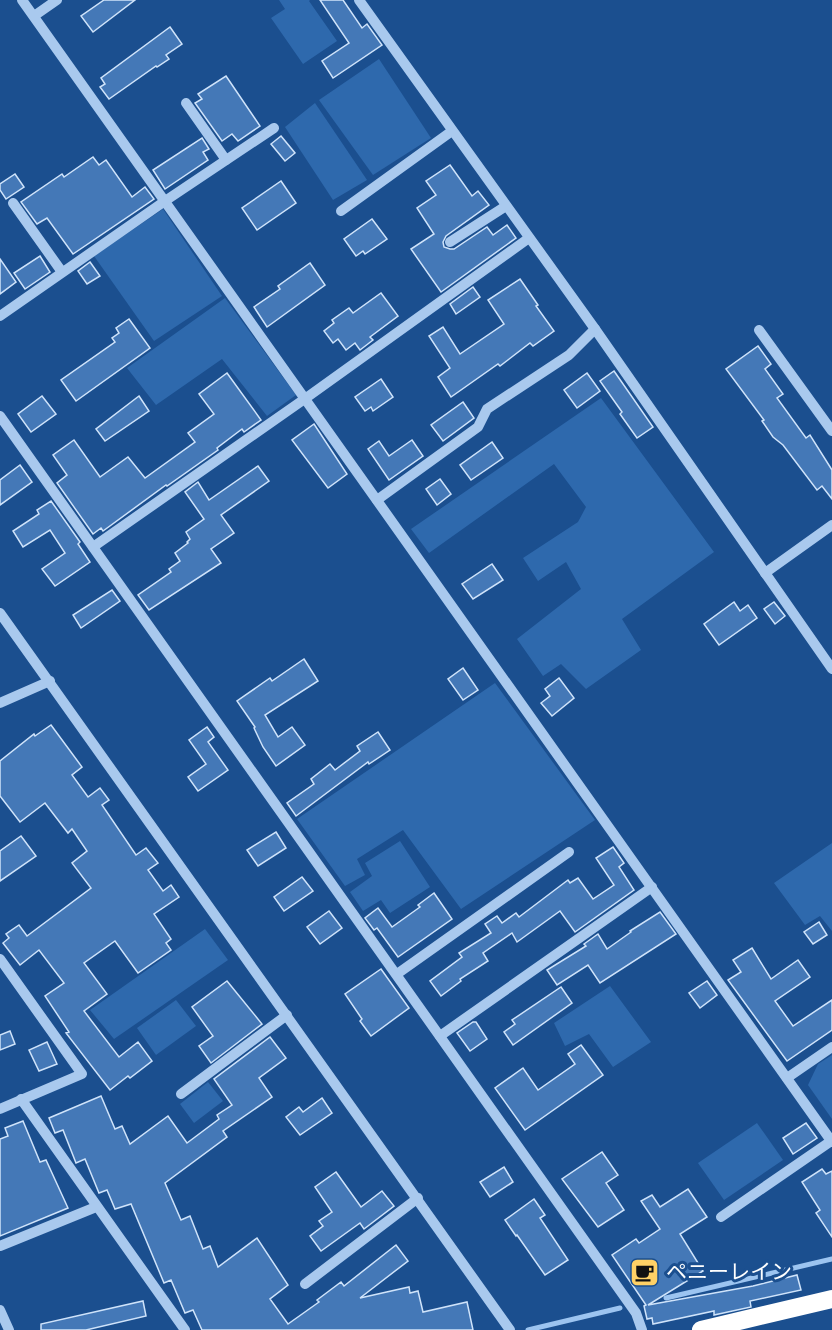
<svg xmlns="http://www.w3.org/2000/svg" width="832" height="1330" viewBox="0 0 832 1330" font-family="'PT Sans Narrow','Noto Sans JP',sans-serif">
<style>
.green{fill:#2e69ad}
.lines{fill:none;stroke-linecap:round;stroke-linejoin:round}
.stream{stroke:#9cc4f0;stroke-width:5}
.building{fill:#4478b7;stroke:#cfe3fa;stroke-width:1.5}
.minor{stroke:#a9c9ee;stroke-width:10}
.highway{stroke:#fff;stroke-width:18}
.labels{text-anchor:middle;stroke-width:6;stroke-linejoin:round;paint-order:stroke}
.poi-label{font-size:21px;fill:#fff;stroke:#1b4f8f;text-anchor:start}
</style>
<rect width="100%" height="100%" fill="#1b4f8f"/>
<g class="green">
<path d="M279,0H310L309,1L337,41L303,64L271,18L285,9Z"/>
<path d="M379,59L431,138L373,175L319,100Z"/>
<path d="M315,103L367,180L333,200L285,127Z"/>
<path d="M163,209L222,296L154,341L94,256Z"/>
<path d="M225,298L296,395L267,416L222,359L156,405L127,368Z"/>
<path d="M601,398L714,552L622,619L641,650L586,689L561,664L543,676L517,639L581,589L566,562L538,581L523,558L578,522L586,507L554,464L429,553L411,529Z"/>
<path d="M495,683L595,820L461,909L403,830L357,859L365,875L345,886L297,819Z"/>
<path d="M400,841L430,887L390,913L381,900L363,911L350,892L372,876L365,863Z"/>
<path d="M832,843V931L820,916L805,925L774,883Z"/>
<path d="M205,929L228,960L114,1039L90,1010Z"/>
<path d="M610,986L651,1042L613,1067L589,1034L565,1046L554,1023Z"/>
<path d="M176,1000L196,1026L156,1055L137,1028Z"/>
<path d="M832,1055V1119L808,1085L818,1064Z"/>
<path d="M208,1082L223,1101L194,1123L180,1104Z"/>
<path d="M757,1123L783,1160L724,1200L698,1163Z"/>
</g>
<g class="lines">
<g class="stream">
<path d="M666,1298L832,1259"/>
<path d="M528,1330L620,1308"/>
</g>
</g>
<g class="building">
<path d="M104,0H135L93,32L81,16Z"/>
<path d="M320,0H343L362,28L367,24L382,45L333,78L322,61L349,43Z"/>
<path d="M170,27L182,44L166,55L169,59L157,67L156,66L109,99L100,87L105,84L101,78Z"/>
<path d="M226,76L260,126L238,141L232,134L222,141L195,103L202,99L198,94Z"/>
<path d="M281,136L295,153L285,161L271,144Z"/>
<path d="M202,138L209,149L203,152L208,160L165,189L153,170Z"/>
<path d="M93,157L99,165L106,160L132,197L145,187L154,199L73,254L47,218L37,224L21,202L62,174L64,177Z"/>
<path d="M450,165L472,196L478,191L489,205L446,236L443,242L444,247L450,249H454L487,227L493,235L507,225L516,238L441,292L411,249L434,234L417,208L436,195L426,181Z"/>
<path d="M15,174L24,187L6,199L0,190V184Z"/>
<path d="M281,181L296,203L257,230L242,208Z"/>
<path d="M372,219L387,239L365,254L363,251L356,256L344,239Z"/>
<path d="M40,256L50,272L25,289L14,273Z"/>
<path d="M0,259L16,282L0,294Z"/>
<path d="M90,262L100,276L87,284L78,271Z"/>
<path d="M310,263L325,285L267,327L254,307L280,289L278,286Z"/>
<path d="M520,279L538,305L536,306L554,331L533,346L530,343L500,366L498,364L451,397L438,377L450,368L429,336L443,327L460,354L504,324L488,300Z"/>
<path d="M473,287L480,297L456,314L450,304Z"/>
<path d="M381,293L398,316L370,337L373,340L360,350L355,343L346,350L338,339L333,343L324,331L334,323L332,320L349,308L353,313Z"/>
<path d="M129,319L150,348L76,401L61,380L115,342L112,338L119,333L116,328Z"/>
<path d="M758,346L771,364L765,369L783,394L777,398L806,438L810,435L832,470V499L822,486L817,490L783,445L773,437L762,421L764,420L726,369Z"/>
<path d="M614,371L653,427L637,438L620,414L622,412L600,381Z"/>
<path d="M227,373L261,420L244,432L242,429L217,448L218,450L167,486L166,485L103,531L101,528L93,534L57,483L67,475L53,455L74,440L100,477L128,457L145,478L195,442L188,433L214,414L199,394Z"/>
<path d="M587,373L600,391L577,408L564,390Z"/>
<path d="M381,379L393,397L373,411L371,407L365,411L355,397Z"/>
<path d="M42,396L56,414L31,432L18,414Z"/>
<path d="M139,396L149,411L105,441L96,429Z"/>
<path d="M463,402L474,418L443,441L431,425Z"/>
<path d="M314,424L347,474L328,488L292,440Z"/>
<path d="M412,440L423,456L389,480L368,449L379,441L389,456Z"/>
<path d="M492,442L503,458L471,480L460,465Z"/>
<path d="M20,465L32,482L0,505V480Z"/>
<path d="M258,466L269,481L221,515L234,533L211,549L221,563L149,610L138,595L171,572L169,569L180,561L175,553L188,543L187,542L190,539L186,532L204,519L185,492L198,482L209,500Z"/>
<path d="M440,479L451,494L437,505L426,489Z"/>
<path d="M51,501L80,542L78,544L90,562L55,586L42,569L65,553L50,530L23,547L13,531L39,514L37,510Z"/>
<path d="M492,564L503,580L473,599L462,584Z"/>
<path d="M112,590L120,601L81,628L73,615Z"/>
<path d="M734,602L740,611L748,605L757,618L719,645L704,624Z"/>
<path d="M774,602L785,616L775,624L764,609Z"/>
<path d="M304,659L318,681L265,715L278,737L292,727L305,745L276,766L263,747L254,728L255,727L237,701L270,678L272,681Z"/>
<path d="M463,668L478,690L463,700L448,679Z"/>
<path d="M559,678L574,698L552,716L541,703L550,696L545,689Z"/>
<path d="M51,725L82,767L72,775L88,797L100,788L109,800L102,805L136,855L146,848L158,863L148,870L163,891L171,885L179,897L154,914L171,939L166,943L171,950L138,973L115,941L84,963L107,994L84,1011L119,1057L138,1042L152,1061L130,1078L128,1076L110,1090L66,1033L69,1032L45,996L64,983L39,950L20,965L3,943L9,938L6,934L19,925L27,936L91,888L72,863L87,851L72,829L68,833L45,803L20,822L0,796V761L34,734L35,736Z"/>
<path d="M207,727L214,737L208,742L228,770L198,791L188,777L206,764L189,740Z"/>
<path d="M378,732L390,750L369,764L368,762L296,816L287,803L314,784L311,779L330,764L335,770L360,751L357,746Z"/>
<path d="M276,832L286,848L258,866L247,850Z"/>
<path d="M21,836L36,856L0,881V851Z"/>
<path d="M613,847L624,863L619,867L634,890L575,932L560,911L517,942L512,933L483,953L488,961L460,979L461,981L441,996L430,981L462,957L459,953L491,933L485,924L497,916L502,923L516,913L519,917L568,880L570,883L578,878L593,899L614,885L596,858Z"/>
<path d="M302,877L313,891L284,911L274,897Z"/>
<path d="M434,893L452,919L398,957L377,928L374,930L365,918L378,908L392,927L420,907L418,905Z"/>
<path d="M329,911L342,928L320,944L307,927Z"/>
<path d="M660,912L676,934L600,983L588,965L557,985L547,970L586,946L584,944L598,934L607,949L631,932L630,931Z"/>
<path d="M819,922L827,935L813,944L804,932Z"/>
<path d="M752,948L771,979L798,960L810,977L775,1001L793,1026L832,1000V1030L787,1061L728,980L741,972L733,960Z"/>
<path d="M381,969L409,1008L371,1036L360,1021L362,1019L345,994Z"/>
<path d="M227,981L262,1024L211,1063L199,1046L213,1036L192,1007Z"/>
<path d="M707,981L717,995L700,1008L689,993Z"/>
<path d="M561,987L572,1003L513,1045L504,1032L515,1024L512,1020Z"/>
<path d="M473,1022H476L487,1039L470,1051L457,1033Z"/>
<path d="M10,1031L15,1044L0,1050V1035Z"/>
<path d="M270,1037L286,1058L259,1078L272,1097L223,1131L227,1137L165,1183L181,1220L190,1216L203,1249L210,1246L218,1267L257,1238L288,1285L270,1299L288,1324L319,1302L317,1300L341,1282L344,1286L396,1245L408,1261L360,1298L409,1287L410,1293L418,1291L423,1312L467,1302L473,1330H202L193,1310L185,1313L171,1280L164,1283L131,1204L115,1209L107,1190L99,1193L85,1159L76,1163L63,1130L55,1133L49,1118L101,1096L115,1129L122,1126L130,1144L168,1116L187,1143L219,1119L217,1115L232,1105L214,1079Z"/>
<path d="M47,1042L57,1064L39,1071L29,1050Z"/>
<path d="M581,1045L603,1075L525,1130L495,1088L523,1068L538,1090L575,1064L568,1054Z"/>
<path d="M322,1098L332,1113L300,1135L286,1117L299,1107L303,1112Z"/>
<path d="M23,1121L40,1162L46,1160L68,1208L0,1236V1139L8,1136L5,1128Z"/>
<path d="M806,1123L817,1138L793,1154L783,1138Z"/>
<path d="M602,1152L618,1175L606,1183L624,1210L598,1227L562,1179Z"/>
<path d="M504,1167L513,1182L490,1197L480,1182Z"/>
<path d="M822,1169L826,1174L832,1171V1237L816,1213L820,1210L802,1182Z"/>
<path d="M336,1172L361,1207L382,1191L394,1206L364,1229L360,1223L321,1251L310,1236L323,1226L319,1221L332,1212L315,1187Z"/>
<path d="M688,1189L707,1217L680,1234L703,1271L648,1305L753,1286L797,1275L801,1290L750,1301L751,1307L714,1315V1311L653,1324L652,1318L647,1319L644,1306L646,1305L612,1255L636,1239L639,1243L660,1229L641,1201L652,1195L660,1207Z"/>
<path d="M534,1199L545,1215L540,1218L568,1260L545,1275L517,1235L516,1236L505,1220Z"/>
<path d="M143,1301L146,1316L86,1330H41V1324Z"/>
</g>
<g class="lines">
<g class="minor">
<path d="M22,0L832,1142"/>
<path d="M359,0L595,329L832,669"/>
<path d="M34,16L57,0"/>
<path d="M186,103L226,160"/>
<path d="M13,203L62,272"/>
<path d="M341,211L452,131"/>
<path d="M450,242L506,206"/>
<path d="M0,316L165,201L274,128"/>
<path d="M759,330L832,431"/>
<path d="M0,416L636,1313L642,1330"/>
<path d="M377,500L478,427L487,409L569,355L595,329"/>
<path d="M93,547L306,398L529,238"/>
<path d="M765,573L832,525"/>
<path d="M0,613L510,1330"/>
<path d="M0,703L50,681"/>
<path d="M0,959L82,1074L0,1109"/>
<path d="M397,974L569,852"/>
<path d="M440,1036L652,887"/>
<path d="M787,1078L832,1047"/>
<path d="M181,1094L287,1015"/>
<path d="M21,1099L185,1330"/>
<path d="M721,1217L831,1141"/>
<path d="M0,1246L96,1207"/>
<path d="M305,1284L418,1198"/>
<path d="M0,1310L9,1330"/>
</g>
<path class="highway" d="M701,1330L832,1299"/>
</g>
<defs>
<symbol id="cafe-square" viewBox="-11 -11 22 22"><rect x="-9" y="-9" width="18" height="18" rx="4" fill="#ffd166" stroke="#1b4f8f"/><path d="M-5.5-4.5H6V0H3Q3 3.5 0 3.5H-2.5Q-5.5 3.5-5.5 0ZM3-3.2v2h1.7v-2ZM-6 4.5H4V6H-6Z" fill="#111"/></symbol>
</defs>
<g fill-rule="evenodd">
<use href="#cafe-square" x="628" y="1256" width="33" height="33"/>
</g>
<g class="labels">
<g class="poi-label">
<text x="666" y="1279">ペニーレイン</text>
</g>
</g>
</svg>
